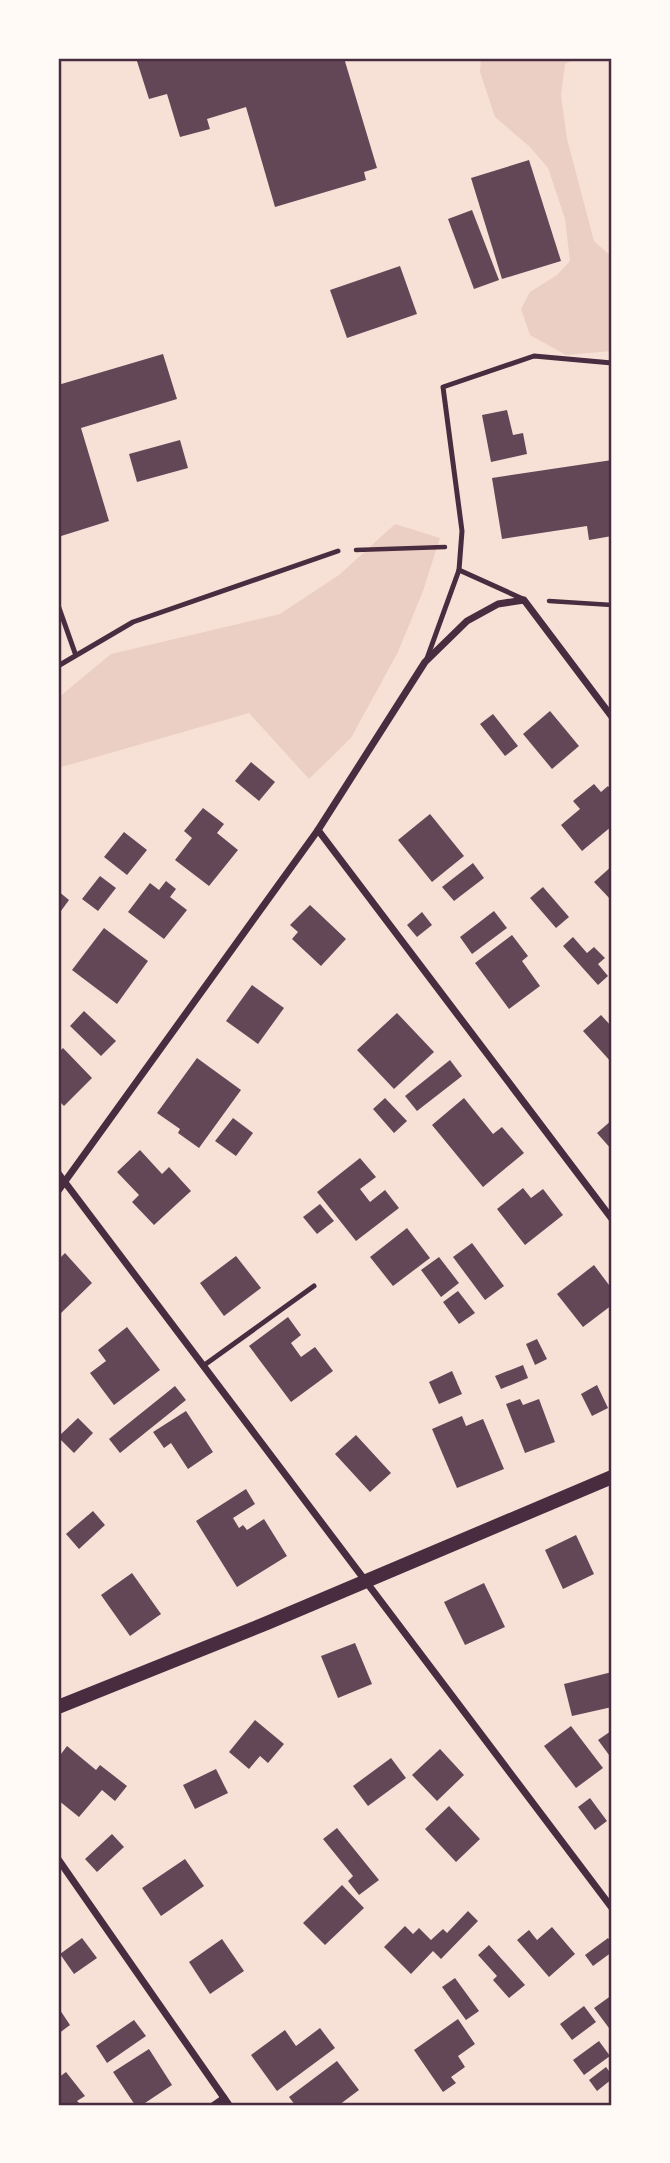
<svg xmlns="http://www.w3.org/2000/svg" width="670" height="2163" viewBox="0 0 670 2163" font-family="'Source Sans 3',sans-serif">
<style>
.green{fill:#ebcfc5}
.building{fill:#644757}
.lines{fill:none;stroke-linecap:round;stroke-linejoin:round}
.path{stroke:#4a2c40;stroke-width:4.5}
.service{stroke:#4a2c40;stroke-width:5}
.minor{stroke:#4a2c40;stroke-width:7}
.secondary{stroke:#4a2c40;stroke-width:14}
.neatline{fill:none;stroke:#4a2c40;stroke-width:2.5}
</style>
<rect width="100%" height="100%" fill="#f7e1d7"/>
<g class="green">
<path d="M481,58H577L565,64L561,95L567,139L594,241L612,257V351L566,355L530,335L521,309L530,292L557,275L570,261L565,219L548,168L530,147L495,117L480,72Z"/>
<path d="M395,524L440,538L423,591L398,652L351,738L309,779L249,713L58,768V698L111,654L280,614L339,575Z"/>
</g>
<g class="building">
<path d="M136,58H344L377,168L364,172L366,180L275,207L246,107L207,119L210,129L180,137L167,94L149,99Z"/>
<path d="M529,160L561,261L502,279L471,178Z"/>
<path d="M472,210L499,280L474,289L448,219Z"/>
<path d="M400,266L417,314L347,338L330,290Z"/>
<path d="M163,354L177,399L81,428L109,521L58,537V385Z"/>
<path d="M507,410L513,435L523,433L527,454L491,462L482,415Z"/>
<path d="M180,440L188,468L137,482L129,454Z"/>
<path d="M612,460V536L589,540L587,526L502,539L492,478Z"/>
<path d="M550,711L579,746L552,769L523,734Z"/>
<path d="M493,714L518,746L505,756L480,724Z"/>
<path d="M251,762L275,782L259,801L235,781Z"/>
<path d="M594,784L601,792L608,786L612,791V826L582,851L561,825L580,809L573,801Z"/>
<path d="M203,808L224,824L217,833L238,850L209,886L175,860L192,838L184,831Z"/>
<path d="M430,814L464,856L432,882L398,840Z"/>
<path d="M124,832L147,850L127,875L104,857Z"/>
<path d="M473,863L484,878L454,901L442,887Z"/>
<path d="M612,866V901L594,882Z"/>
<path d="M100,876L116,888L98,911L82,899Z"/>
<path d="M166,881L176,889L170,897L187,910L164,939L128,912L150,883L159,890Z"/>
<path d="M543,887L569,917L556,928L530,898Z"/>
<path d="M58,891L69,900L58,915Z"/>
<path d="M310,905L346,939L321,966L292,939L298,932L290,925Z"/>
<path d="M494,911L507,928L472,954L460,937Z"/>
<path d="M422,912L432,925L417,937L407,925Z"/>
<path d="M104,928L148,961L117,1004L72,970Z"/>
<path d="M512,935L528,956L522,961L540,986L509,1009L475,963Z"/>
<path d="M573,937L587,953L594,947L605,958L598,964L608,976L598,985L563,946Z"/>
<path d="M252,985L284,1008L258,1044L226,1021Z"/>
<path d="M84,1011L116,1041L101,1056L70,1026Z"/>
<path d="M397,1013L434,1052L394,1089L357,1050Z"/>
<path d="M601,1015L612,1027V1063L583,1031Z"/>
<path d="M63,1048L92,1078L64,1106L58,1100V1053Z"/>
<path d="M197,1058L241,1090L199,1148L178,1133L180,1129L157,1113Z"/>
<path d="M450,1060L462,1076L417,1111L405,1096Z"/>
<path d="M385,1098L407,1121L394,1133L373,1109Z"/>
<path d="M464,1098L493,1134L502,1127L524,1153L483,1187L432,1125Z"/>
<path d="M233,1118L253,1133L236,1156L215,1141Z"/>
<path d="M612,1120V1150L597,1133Z"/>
<path d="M140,1150L162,1174L169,1167L191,1191L154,1225L132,1202L139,1195L117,1172Z"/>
<path d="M360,1158L376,1177L360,1189L370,1202L385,1190L399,1208L356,1241L317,1192Z"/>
<path d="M523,1188L531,1198L543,1189L563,1215L525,1245L497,1209Z"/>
<path d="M320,1204L334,1221L317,1234L303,1217Z"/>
<path d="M407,1228L430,1258L393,1286L370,1257Z"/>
<path d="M472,1243L504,1286L485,1300L453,1257Z"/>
<path d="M65,1253L92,1283L61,1313L58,1310V1260Z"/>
<path d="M236,1256L261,1288L224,1316L200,1283Z"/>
<path d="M439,1257L459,1283L441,1297L421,1270Z"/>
<path d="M594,1265L612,1289V1305L583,1327L557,1294Z"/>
<path d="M458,1291L475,1313L459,1324L443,1302Z"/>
<path d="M288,1317L301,1335L291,1343L301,1357L315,1347L333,1371L291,1402L249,1346Z"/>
<path d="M127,1327L160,1370L114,1405L90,1373L106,1361L98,1350Z"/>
<path d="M537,1339L547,1359L535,1365L526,1344Z"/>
<path d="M523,1365L528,1378L501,1389L495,1376Z"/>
<path d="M452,1371L462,1394L439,1404L429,1382Z"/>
<path d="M597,1385L608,1408L592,1416L581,1394Z"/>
<path d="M175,1386L186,1400L120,1453L109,1439Z"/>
<path d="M520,1399L523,1405L539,1399L555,1442L525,1453L506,1404Z"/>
<path d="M186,1411L213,1452L188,1469L171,1443L164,1448L153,1432Z"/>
<path d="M462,1416L466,1426L483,1419L504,1469L457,1488L432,1429Z"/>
<path d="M78,1418L93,1433L74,1453L58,1437Z"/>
<path d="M356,1435L391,1473L370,1492L335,1454Z"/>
<path d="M246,1489L255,1504L233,1518L239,1528L243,1525L247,1530L264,1519L287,1556L237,1587L196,1521Z"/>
<path d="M93,1511L105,1525L79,1549L66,1534Z"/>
<path d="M576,1535L594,1574L563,1589L545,1550Z"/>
<path d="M132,1573L161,1614L130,1636L101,1595Z"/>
<path d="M484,1583L505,1627L465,1645L444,1602Z"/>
<path d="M355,1643L372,1684L338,1698L321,1656Z"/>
<path d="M612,1672V1707L572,1716L564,1684Z"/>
<path d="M255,1720L284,1744L268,1763L260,1756L249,1769L229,1752Z"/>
<path d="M571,1726L603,1768L576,1788L544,1746Z"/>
<path d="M611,1731L612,1732V1759L598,1740Z"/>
<path d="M67,1746L96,1770L100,1765L127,1786L115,1801L102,1790L79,1817L58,1800V1758Z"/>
<path d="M440,1749L464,1775L437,1801L412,1775Z"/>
<path d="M391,1758L406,1778L368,1806L353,1786Z"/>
<path d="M216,1769L228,1793L195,1809L183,1785Z"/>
<path d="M590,1798L607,1821L595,1830L578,1807Z"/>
<path d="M449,1806L480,1839L456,1862L425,1829Z"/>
<path d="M337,1828L379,1880L359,1895L348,1881L353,1876L323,1839Z"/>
<path d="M112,1834L124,1847L97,1872L85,1859Z"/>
<path d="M185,1859L204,1886L161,1916L142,1888Z"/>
<path d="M342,1885L364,1908L325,1945L303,1923Z"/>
<path d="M468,1911L478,1921L441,1959L433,1951L411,1974L384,1947L405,1926L413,1934L419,1928L431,1940L443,1929L447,1933Z"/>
<path d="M552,1927L575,1954L549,1977L517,1940L529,1930L537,1940Z"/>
<path d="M82,1938L97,1958L74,1974L60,1954Z"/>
<path d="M608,1938L612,1943V1952L593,1966L585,1955Z"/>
<path d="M222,1939L244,1971L210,1994L189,1962Z"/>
<path d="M489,1945L525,1985L509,1998L493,1980L497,1976L478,1955Z"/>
<path d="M455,1978L479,2011L466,2020L442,1987Z"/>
<path d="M612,1995V2032L594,2008Z"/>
<path d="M584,2006L596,2022L572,2040L560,2024Z"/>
<path d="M58,2007L70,2025L58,2034Z"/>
<path d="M458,2019L475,2044L458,2056L465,2067L451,2077L456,2083L443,2092L414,2050Z"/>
<path d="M134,2020L146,2036L107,2063L96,2046Z"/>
<path d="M320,2028L335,2048L277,2091L251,2055L285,2030L296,2046Z"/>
<path d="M599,2041L610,2056L584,2075L573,2060Z"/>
<path d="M149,2049L172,2085L142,2105H135L113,2072Z"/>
<path d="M337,2061L359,2090L339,2105H295L289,2097Z"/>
<path d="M606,2067L612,2075V2079L597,2091L589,2080Z"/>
<path d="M66,2072L85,2096L77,2101L81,2105H58V2078Z"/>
</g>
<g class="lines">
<g class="path">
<path d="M356,550L445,547"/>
<path d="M549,601L612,605"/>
</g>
<g class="service">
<path d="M459,570L523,599"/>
<path d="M58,605L75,653"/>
<path d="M426,661L459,570L462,531L443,387L534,356L612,363"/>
<path d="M58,666L133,622L338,551"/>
<path d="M203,1366L314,1286"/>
</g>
<g class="minor">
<path d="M318,830L612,1219"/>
<path d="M58,1173L612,1908"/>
<path d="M58,1191L318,830L425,662L467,621L498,604L524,600L612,717"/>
<path d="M58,1859L229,2105"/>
<path d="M214,2105L224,2098"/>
</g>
<path class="secondary" d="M58,1707L267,1623L612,1477"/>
</g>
<rect width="670" height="2163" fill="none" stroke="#fffaf5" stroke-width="119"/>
<rect x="60" y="60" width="550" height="2044" class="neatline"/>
</svg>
